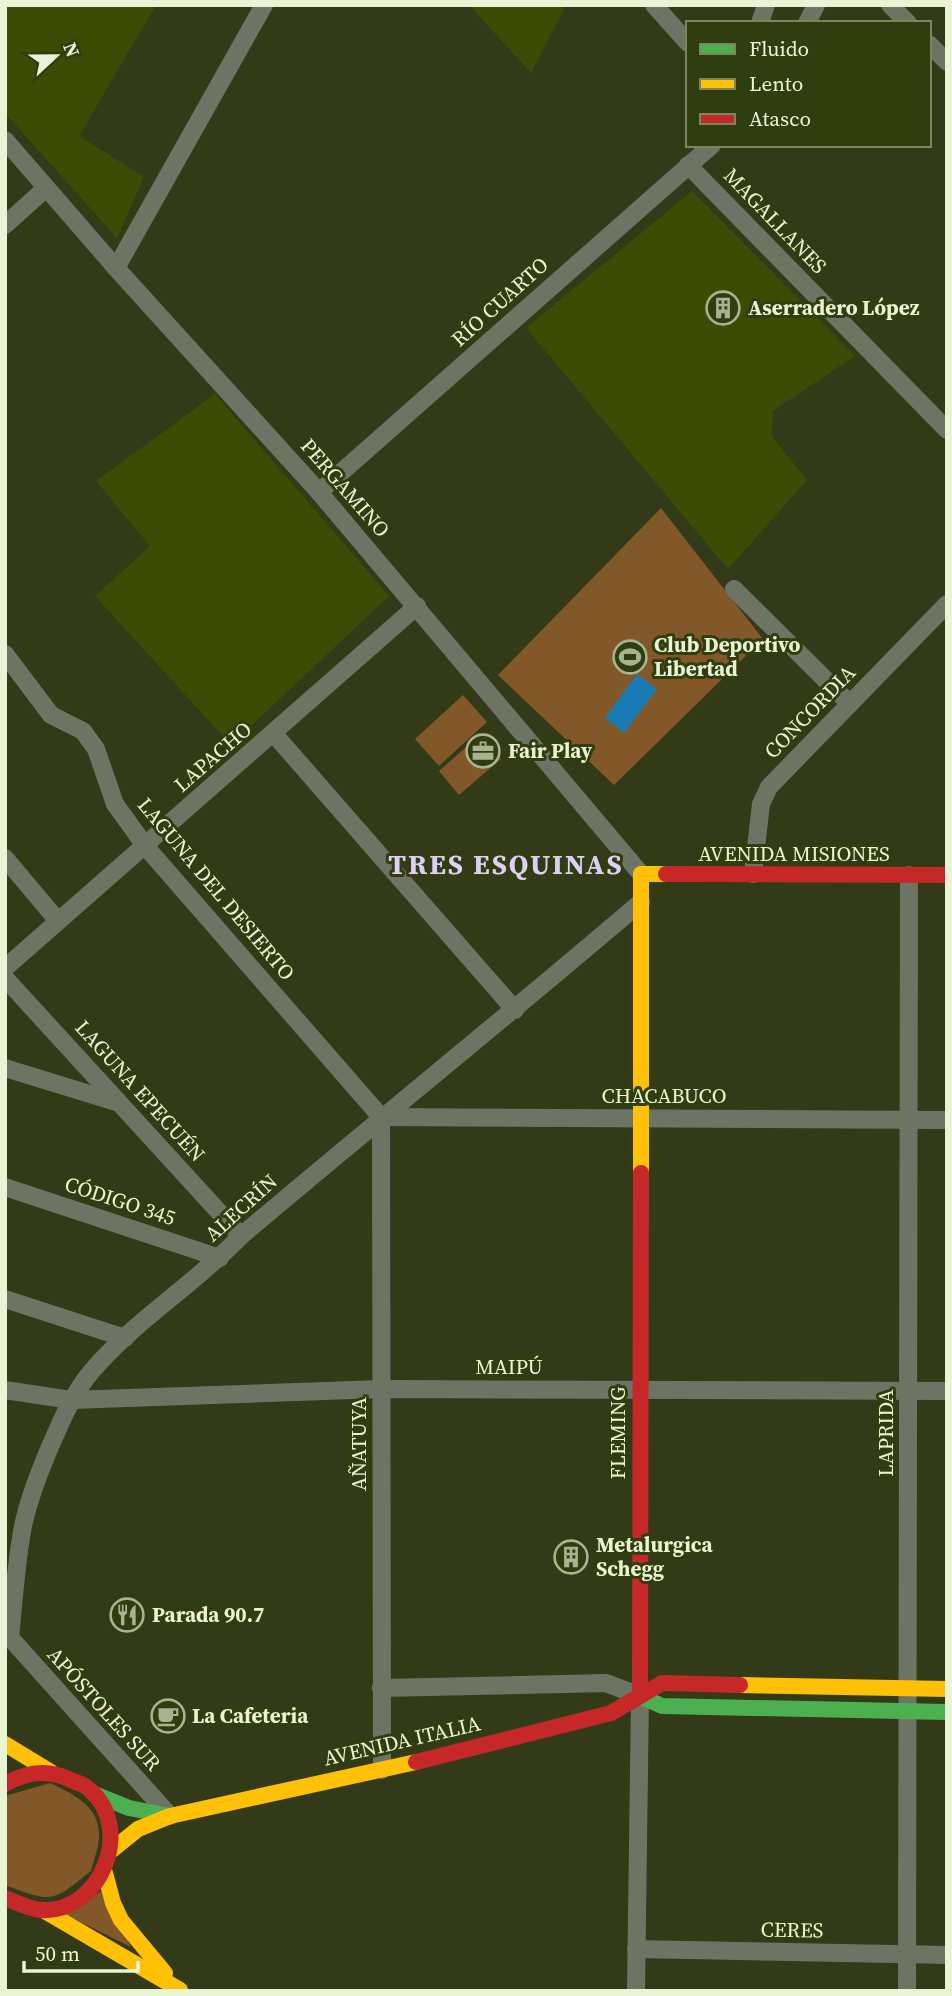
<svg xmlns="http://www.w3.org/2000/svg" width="952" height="1996" viewBox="0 0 952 1996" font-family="'Source Serif 4',serif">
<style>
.built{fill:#3c4c05}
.green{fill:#825828}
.water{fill:#197bb3}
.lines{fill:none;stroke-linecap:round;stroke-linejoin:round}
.street{stroke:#6e7463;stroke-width:18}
.fast{stroke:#4caf50;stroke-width:16}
.slow{stroke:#ffc107;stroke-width:16}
.jam{stroke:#c62828;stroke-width:16}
.labels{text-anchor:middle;stroke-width:6;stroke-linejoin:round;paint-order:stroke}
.street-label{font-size:21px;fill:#e9f4d4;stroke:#303d0f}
.poi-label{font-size:21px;font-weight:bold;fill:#e9f4d4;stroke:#303d0f;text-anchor:start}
.district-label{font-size:28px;font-weight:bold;letter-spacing:2px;fill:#dfcef8;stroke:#303d0f}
</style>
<rect width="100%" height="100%" fill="#323a18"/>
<g class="built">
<path d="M5,5H156L79,136L144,177L117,238L5,113Z"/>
<path d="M469,5H566L531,73Z"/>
<path d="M692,191L855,356L773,411L772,436L807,480L728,569L526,328Z"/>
<path d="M215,394L389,596L231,745L95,596L150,546L96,481Z"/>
</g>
<g class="green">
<path d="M661,508L763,639L614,785L498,675Z"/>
<path d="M463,695L487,722L439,766L415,739Z"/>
<path d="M481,734L501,759L459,795L439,771Z"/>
<path d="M50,1783C72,1794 97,1804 99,1832C100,1844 94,1860 91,1871C51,1903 53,1903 5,1885V1796Z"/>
<path d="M103,1890L131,1947L64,1914Z"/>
</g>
<path class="water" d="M637,674L657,689L624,733L605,718Z"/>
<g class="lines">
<g class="street">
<path d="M654,5L688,43"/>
<path d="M890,5L908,23"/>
<path d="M760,23L766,5"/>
<path d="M807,23L816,5"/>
<path d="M929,44L947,62"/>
<path d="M5,140L116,268L319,492L641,874"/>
<path d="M688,165L947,430"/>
<path d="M5,225L46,188"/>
<path d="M116,268L264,5"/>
<path d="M319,492L712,145"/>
<path d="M734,589L849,703"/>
<path d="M5,654L51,715L83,731L96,749L115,804L146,847L381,1117"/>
<path d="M274,734L515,1010"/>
<path d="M5,858L58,921"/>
<path d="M753,874L761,804L769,787L947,604"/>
<path d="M5,968L417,606"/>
<path d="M5,978L241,1236"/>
<path d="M5,1068L119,1103"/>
<path d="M381,1117L382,1770"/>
<path d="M381,1117L947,1120"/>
<path d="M5,1187L220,1258"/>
<path d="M5,1299L125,1338"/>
<path d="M5,1390L71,1400L381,1389L947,1391"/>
<path d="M5,1632L170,1816"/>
<path d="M10,1637C14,1600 16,1562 23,1526C30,1493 43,1462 57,1431C66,1410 76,1390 91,1372C135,1320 194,1285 241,1236C373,1124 509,1015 641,902"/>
<path d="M381,1688L606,1683L640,1696L636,1991"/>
<path d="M636,1949L947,1955"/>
<path d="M907,1991L909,875"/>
</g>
<g class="fast">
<path d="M640,1696L662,1706L947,1712"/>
<path d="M94,1794L129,1808L170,1816"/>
</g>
<g class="slow">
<path d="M641,1173V874H666"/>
<path d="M740,1685L947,1689"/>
<path d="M5,1744L51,1772"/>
<path d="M112,1850L138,1829L170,1816L416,1762"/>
<path d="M105,1873L113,1903L121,1920L165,1973"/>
<path d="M43,1910L180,1990"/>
</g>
<g class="jam">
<path d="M666,874L947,875"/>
<path d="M640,1696L641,1173"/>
<path d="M416,1762L611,1713L662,1683L740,1685"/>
<path d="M5,1784C26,1772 49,1769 71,1780C77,1783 86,1785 90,1790C135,1829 100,1914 41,1910C29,1909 16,1902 5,1898"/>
</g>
</g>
<defs>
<symbol id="building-ring" viewBox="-11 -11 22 22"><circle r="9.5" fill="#303d0f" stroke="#a9b392" stroke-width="1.5"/><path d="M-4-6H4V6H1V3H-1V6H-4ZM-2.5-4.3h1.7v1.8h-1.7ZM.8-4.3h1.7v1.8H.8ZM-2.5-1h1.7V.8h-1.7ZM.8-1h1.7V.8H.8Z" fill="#a9b392"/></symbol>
<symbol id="stadium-ring" viewBox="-11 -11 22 22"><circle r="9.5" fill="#303d0f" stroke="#a9b392" stroke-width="1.5"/><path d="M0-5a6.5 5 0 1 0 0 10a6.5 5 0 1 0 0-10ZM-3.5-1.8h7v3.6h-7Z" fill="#a9b392"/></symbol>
<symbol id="office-ring" viewBox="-11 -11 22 22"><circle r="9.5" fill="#303d0f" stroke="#a9b392" stroke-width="1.5"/><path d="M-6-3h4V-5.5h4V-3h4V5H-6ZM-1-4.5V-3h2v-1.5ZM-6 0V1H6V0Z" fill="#a9b392"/></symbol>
<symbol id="restaurant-ring" viewBox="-11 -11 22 22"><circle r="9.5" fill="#303d0f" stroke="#a9b392" stroke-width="1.5"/><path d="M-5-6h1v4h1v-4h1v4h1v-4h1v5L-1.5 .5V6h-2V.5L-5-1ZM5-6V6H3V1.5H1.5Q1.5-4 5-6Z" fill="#a9b392"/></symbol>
<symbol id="cafe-ring" viewBox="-11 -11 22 22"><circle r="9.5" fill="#303d0f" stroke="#a9b392" stroke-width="1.5"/><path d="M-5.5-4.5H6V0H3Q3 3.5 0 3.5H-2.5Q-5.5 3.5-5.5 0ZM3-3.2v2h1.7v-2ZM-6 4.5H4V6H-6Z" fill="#a9b392"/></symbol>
</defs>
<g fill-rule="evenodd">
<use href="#building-ring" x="704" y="289" width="38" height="38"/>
<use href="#stadium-ring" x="611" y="638" width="38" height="38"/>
<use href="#office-ring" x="464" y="732" width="38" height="38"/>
<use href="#building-ring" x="552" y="1538" width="38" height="38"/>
<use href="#restaurant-ring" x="108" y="1596" width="38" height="38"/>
<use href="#cafe-ring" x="149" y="1697" width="38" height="38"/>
</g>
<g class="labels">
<g class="street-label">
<text transform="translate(775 221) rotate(46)" y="7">MAGALLANES</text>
<text transform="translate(500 302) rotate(-42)" y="7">RÍO CUARTO</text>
<text transform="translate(345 488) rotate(49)" y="7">PERGAMINO</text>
<text transform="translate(810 712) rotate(-46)" y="7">CONCORDIA</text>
<text transform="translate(213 757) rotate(-41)" y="7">LAPACHO</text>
<text x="794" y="861">AVENIDA MISIONES</text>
<text transform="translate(216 889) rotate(50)" y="7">LAGUNA DEL DESIERTO</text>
<text transform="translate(140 1091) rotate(48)" y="7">LAGUNA EPECUÉN</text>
<text x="664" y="1103">CHACABUCO</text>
<text transform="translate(120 1201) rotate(18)" y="7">CÓDIGO 345</text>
<text transform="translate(241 1208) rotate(-42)" y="7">ALECRÍN</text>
<text x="509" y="1374">MAIPÚ</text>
<text transform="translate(618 1433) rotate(-90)" y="7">FLEMING</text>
<text transform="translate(886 1433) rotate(-90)" y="7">LAPRIDA</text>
<text transform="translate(359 1444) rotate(-90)" y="7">AÑATUYA</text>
<text transform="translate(104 1709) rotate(48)" y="7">APÓSTOLES SUR</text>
<text transform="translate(402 1741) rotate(-13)" y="7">AVENIDA ITALIA</text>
<text transform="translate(792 1930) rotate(1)" y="7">CERES</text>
</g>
<g class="poi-label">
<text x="748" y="315">Aserradero López</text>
<text x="654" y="652">Club Deportivo<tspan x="654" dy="24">Libertad</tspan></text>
<text x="508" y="758">Fair Play</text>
<text x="596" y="1552">Metalurgica<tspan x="596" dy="24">Schegg</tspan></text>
<text x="152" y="1622">Parada 90.7</text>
<text x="192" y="1723">La Cafeteria</text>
</g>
<g class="district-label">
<text x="506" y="874">TRES ESQUINAS</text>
</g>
</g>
<rect width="952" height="1996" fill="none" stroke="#e9f4d4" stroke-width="14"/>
<rect x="686" y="21" width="245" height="126" fill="#303d0f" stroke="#7a865e" stroke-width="2"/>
<rect x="700" y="44" width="35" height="10" fill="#4caf50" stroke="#7a865e" stroke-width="2"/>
<text x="749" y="56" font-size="21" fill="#e9f4d4">Fluido</text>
<rect x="700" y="79" width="35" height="10" fill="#ffc107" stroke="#7a865e" stroke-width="2"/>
<text x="749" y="91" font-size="21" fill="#e9f4d4">Lento</text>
<rect x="700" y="114" width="35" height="10" fill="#c62828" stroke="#7a865e" stroke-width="2"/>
<text x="749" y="126" font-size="21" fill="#e9f4d4">Atasco</text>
<g transform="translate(56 56) rotate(68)" stroke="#303d0f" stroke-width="5" paint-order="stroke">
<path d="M0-5L12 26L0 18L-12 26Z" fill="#e9f4d4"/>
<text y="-10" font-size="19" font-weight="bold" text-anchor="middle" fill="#e9f4d4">N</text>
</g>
<path d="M24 1961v10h114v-10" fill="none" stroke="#e9f4d4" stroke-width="3.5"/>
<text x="35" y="1961" font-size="21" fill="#e9f4d4" stroke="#303d0f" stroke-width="5" paint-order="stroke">50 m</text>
</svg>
